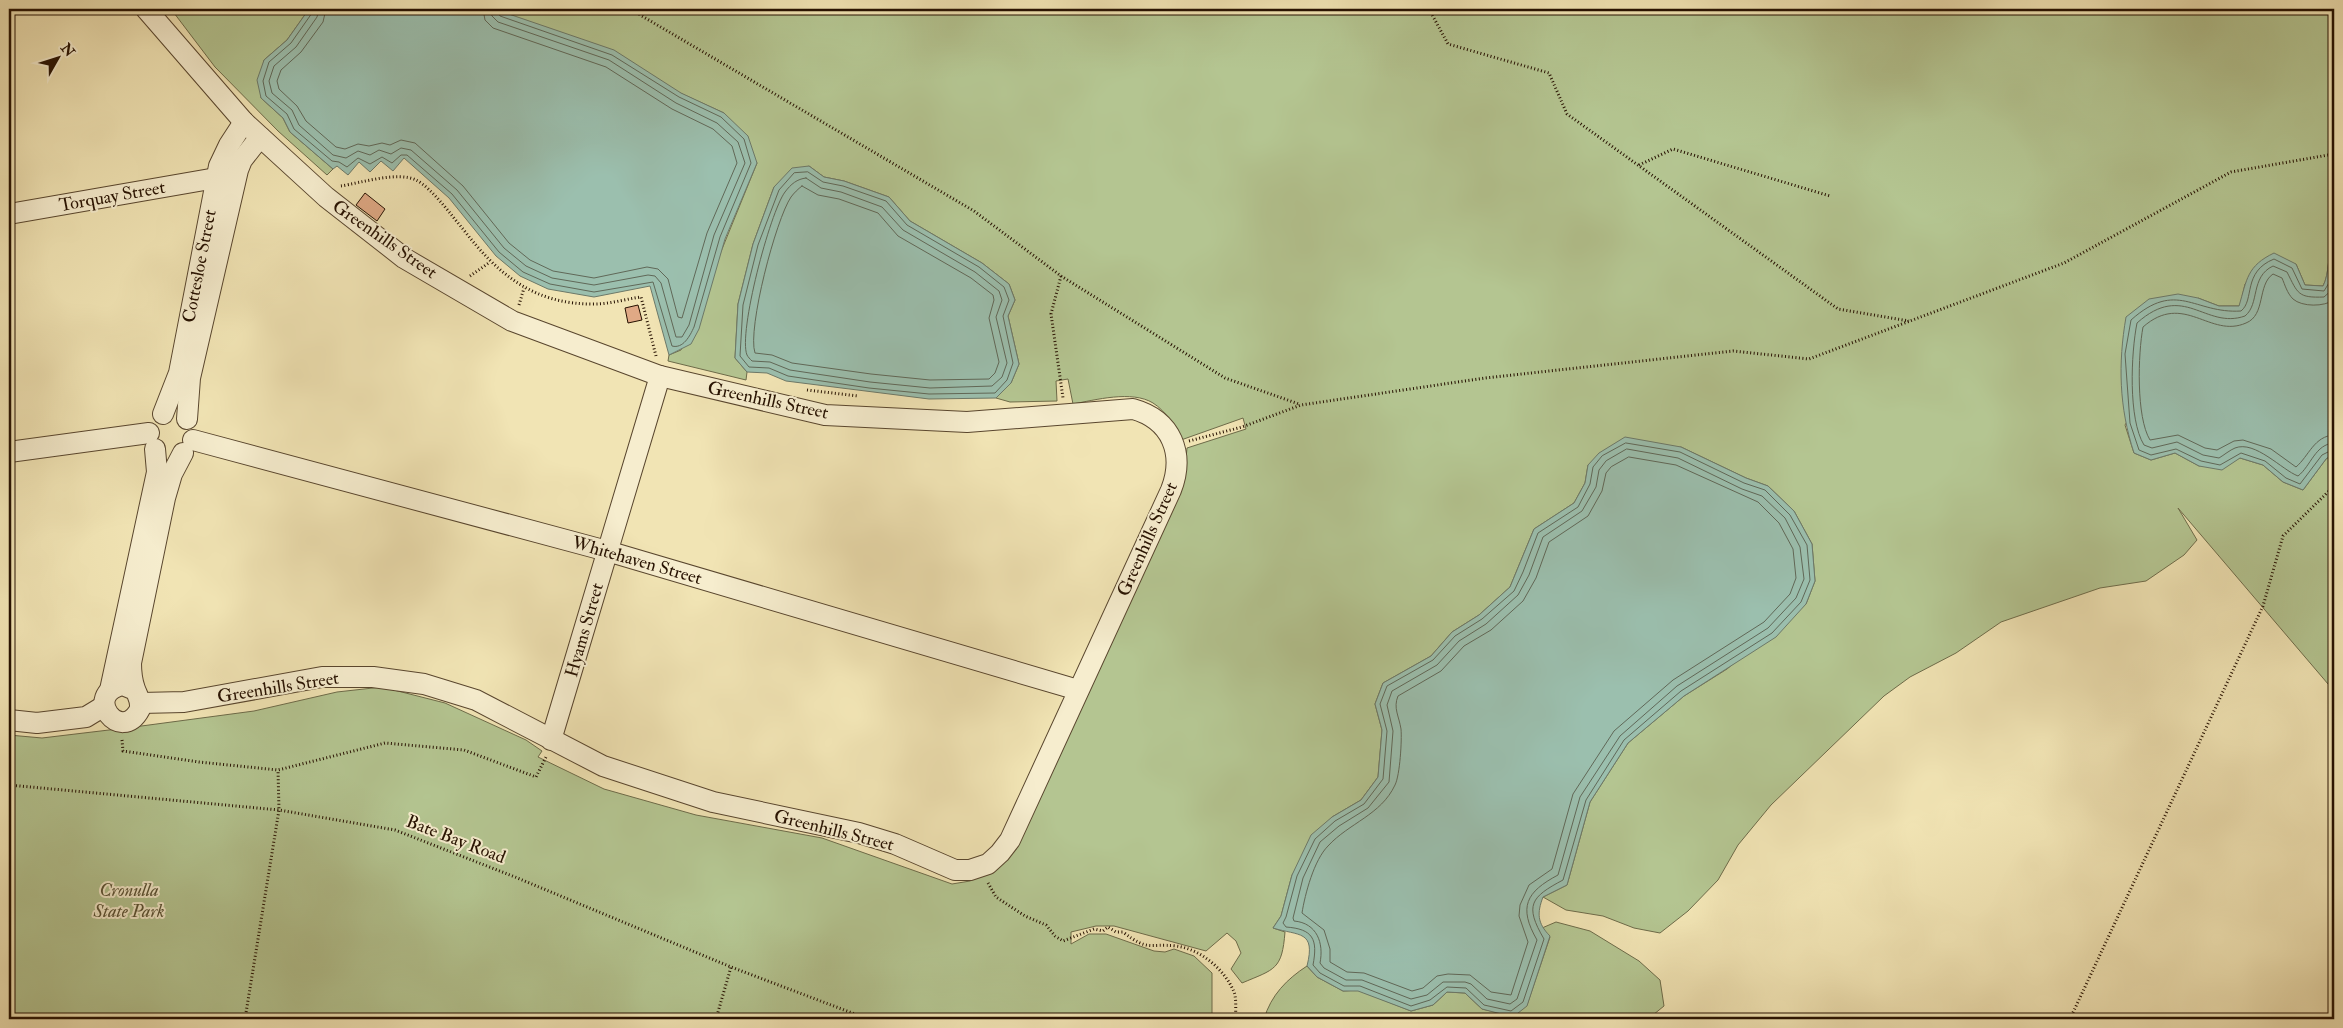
<svg xmlns="http://www.w3.org/2000/svg" width="2343" height="1028" viewBox="0 0 2343 1028" font-family="'IM FELL Double Pica',serif">
<style>
.green{fill:#b4c591;stroke:#6d6b49}
.water{fill:#9bbfae;stroke:#6c7969}
.lines{fill:none;stroke-linecap:round;stroke-linejoin:round}
.shore{stroke:#606858;stroke-width:1}
.building{fill:#e0a985;stroke:#261101}
.minor-casing{stroke:#59462e;stroke-width:22}
.path{stroke:#261101;stroke-width:3;stroke-dasharray:1 2.5;stroke-linecap:butt}
.minor{stroke:#f6edce;stroke-width:20}
.labels{text-anchor:middle;stroke-width:4;stroke-linejoin:round;paint-order:stroke}
.street-label{font-size:18px;fill:#261101;stroke:#f6edce}
.park-label{font-size:18px;font-style:italic;fill:#585033;stroke:#f6edce}
</style>
<rect width="100%" height="100%" fill="#f1e4b4"/>
<filter id="stains"><feTurbulence type="fractalNoise" baseFrequency=".004" numOctaves="4"/><feColorMatrix values="0 0 0 0 .2 0 0 0 0 .09 0 0 0 0 .02 0 0 0 .5 -.17"/></filter>
<radialGradient id="worn" r=".72"><stop offset=".6" stop-color="#630" stop-opacity="0"/><stop offset="1" stop-color="#630" stop-opacity=".3"/></radialGradient>
<g class="green">
<path d="M171,9H309L287,40L264,60L261,98L283,118L290,132L333,169L327,175L278,131L215,67Z"/>
<path d="M490,9H2334V235L2331,238C2328,253 2330,273 2323,286L2305,285L2296,264L2245,284L2240,306H2219L2198,298L2125,425L2134,453L2151,460L2175,453L2199,466L2240,458L2263,465L2283,482L2303,490L2326,459L2334,453V691L2178,508L2197,540L2184,555L2146,581L2100,588L2001,622L1956,653L1910,677L1884,696L1771,805L1738,845L1718,880L1688,911L1660,933L1634,928L1603,916L1566,910L1543,897L1567,885L1590,802L1628,743L1684,696L1727,669L1806,604L1815,581L1812,544L1794,511L1768,486L1746,478L1681,447L1588,465L1585,483L1574,503L1534,529L1510,587L1479,615L1452,632L1431,656L1383,683L1375,704L1382,730L1378,777L1361,800L1332,817L1292,875L1281,916L1273,928L1285,932C1282,970 1275,969 1242,983L1231,969L1241,953L1236,941L1227,933L1206,951L1114,926H1096L1071,932V944L1089,934H1106L1154,951L1165,952L1174,949L1194,956L1212,973V1019H9V735L42,738L134,727L254,711L337,692L382,687L445,703L526,740L542,751L538,757L604,789L696,815L822,838L952,884L970,881L999,866L1184,479L1187,448L1246,429L1243,418L1181,440C1174,426 1166,411 1153,403C1132,390 1095,400 1073,404L1068,379L1056,381L1057,401L1010,402L996,398L1011,383L1019,364L1008,316L1015,300L1009,284L982,263L910,221L889,197L844,181L824,177L809,166L774,187L753,244L738,304L735,358L747,372L746,380L668,361L669,355L681,350L757,163L724,113L500,11Z"/>
<path d="M1556,922L1590,931L1639,961L1660,980L1664,1006L1648,1019H1264C1271,995 1287,979 1307,966L1317,977L1343,991L1358,990L1411,1011L1433,1005L1447,992L1465,993L1482,1009L1513,1016L1527,1005L1550,937L1542,928Z"/>
</g>
<g class="water">
<path d="M309,9L500,11L614,50L681,93L724,113L748,136L757,163L725,239L699,329L691,344L669,355L650,286L594,297L548,289L520,276L496,256L449,198L404,158L393,171L381,161L370,172L359,162L348,175L337,166L333,169L290,132L283,118L261,98L257,80L264,60L287,40Z"/>
<path d="M809,166L824,177L844,181L889,197L910,221L982,263L1009,284L1015,300L1008,316L1019,364L1011,383L996,398L929,399L786,381L767,373L747,372L735,358L738,304L753,244L774,187L792,168Z"/>
<path d="M2334,235V453L2326,459L2303,490L2283,482L2263,465L2240,458L2222,470L2199,466L2175,453L2151,460L2134,453C2119,407 2118,364 2126,317L2149,299L2178,294L2198,298L2219,306H2239C2247,279 2247,266 2274,253L2296,264L2305,285L2323,286C2329,275 2329,252 2331,238Z"/>
<path d="M1625,437L1681,447L1746,478L1768,486L1794,511L1812,544L1815,581L1806,604L1776,637L1684,696L1628,743L1590,802L1567,885L1543,897C1537,913 1537,923 1550,936L1527,1006L1513,1017L1482,1009L1465,993L1447,992L1433,1005L1411,1011L1358,991H1343L1317,977L1307,966C1316,930 1299,936 1273,928L1281,916L1292,875L1311,835L1332,817L1361,800L1378,777L1382,730L1375,704L1383,683L1431,656L1452,632L1479,615L1510,587L1534,529L1574,503L1585,483L1588,465L1599,453Z"/>
</g>
<g class="lines">
<g class="shore">
<path d="M313,9L312,13L291,43L269,62L263,81L266,96L287,114L294,129L332,161L339,162L347,167L358,158L370,164L382,157L392,163L401,155H407L452,194L499,252L523,272L550,284L594,292L653,282L672,346C683,349 690,336 694,327L720,237L751,163L744,139L721,117L679,97L612,55L500,16L496,9"/>
<path d="M319,9L317,17L296,47L274,66L269,81L272,93L292,110L299,125L333,155L346,158L358,151L370,155L379,150L391,154L401,148L411,150L457,190L504,248L526,266L552,278L594,285L648,275L655,276L661,283L676,337H682L689,325L714,235L745,163L738,142L717,123L676,103L609,60L498,22L492,16L490,9"/>
<path d="M326,9L323,22L301,52L281,70L277,81L279,89L297,106L306,121L336,147L345,149L358,144L369,146L382,143L390,145L401,140L415,143L463,186L509,243L530,260L553,271L594,278L647,267L658,269L668,279L678,317L682,318L707,233L737,163L732,146L713,129L672,109L606,67L493,28L485,20L483,9"/>
<path d="M808,172L823,182L843,186L886,201L907,225L979,267L1004,287L1009,300L1003,316L1013,363L1007,380L995,393L929,394L869,388L788,376L769,368L749,367L740,356L743,305L758,245L779,190L794,173Z"/>
<path d="M806,178L821,188L841,192L882,207L903,230L975,272L999,291L1002,300L996,317L1007,363L1002,377L992,386L930,388L870,382L790,370L770,362L752,361C750,359 748,357 747,355C738,333 770,212 785,192C791,184 797,179 806,178Z"/>
<path d="M802,186L818,195L839,199L878,213L898,236L971,278L993,295L994,300L989,318L999,362L995,373L989,379L930,380L871,374L792,363L772,355L755,353C747,329 776,219 791,197C794,193 798,189 802,186Z"/>
<path d="M2334,249L2332,278L2324,291L2302,289L2292,268L2274,259C2242,272 2255,300 2241,311C2194,314 2177,279 2131,320L2125,354L2130,423L2139,450L2151,455L2176,449L2201,461L2220,465L2241,453L2265,461L2286,478L2300,484L2322,455L2334,449"/>
<path d="M2334,288L2324,297C2298,298 2298,294 2287,272L2273,266C2250,277 2260,304 2245,316C2205,330 2184,281 2137,323C2131,353 2128,419 2144,445L2152,448L2177,442L2203,455L2219,458C2224,455 2230,450 2235,448C2255,440 2282,470 2298,476C2311,466 2315,444 2334,443"/>
<path d="M2334,300C2324,307 2302,307 2293,299C2287,293 2285,285 2282,278L2273,274C2257,285 2266,315 2246,323C2210,339 2184,291 2143,327C2138,354 2136,417 2150,440L2178,435L2205,448L2217,450L2234,441L2243,440L2271,449L2296,467C2309,456 2314,436 2334,435"/>
<path d="M1626,443L1680,452L1744,483L1765,490L1790,515L1807,545L1810,580L1801,602L1772,633L1681,691L1624,740L1586,800L1563,880C1531,897 1524,905 1544,939L1523,1002L1511,1011L1484,1005L1466,988L1447,987L1430,1000L1411,1006L1360,986H1344L1320,973L1313,965C1318,939 1313,929 1286,927L1283,923L1286,917L1297,876L1315,839L1335,821L1364,804L1383,779L1387,731L1380,704L1387,686L1433,660L1455,636L1482,619L1514,591L1523,572L1538,533L1578,507L1590,484L1593,467L1602,456Z"/>
<path d="M1627,449L1678,458L1742,489L1762,496L1785,518L1800,547L1804,579L1796,598L1768,628L1677,686L1620,736L1580,797L1558,875C1526,892 1518,907 1537,940L1517,999L1510,1004L1487,999L1471,984L1465,982H1443L1427,995L1411,999L1362,980H1346L1324,968L1320,963C1324,943 1317,923 1294,921L1293,918L1303,878L1320,842L1339,826L1368,808L1389,782L1393,731L1387,705L1392,691L1437,665L1459,641L1486,624L1518,595L1529,575L1543,537L1582,511L1596,487L1599,470L1606,461Z"/>
<path d="M1629,457L1676,465L1758,502L1779,523L1793,549L1796,578L1790,594L1764,622L1673,680L1614,731L1573,794L1552,869L1529,885L1520,905L1519,916L1528,942L1511,995L1491,992L1470,975L1448,974L1437,976L1423,988L1412,991L1364,973L1347,972L1330,962V949L1324,930L1302,913C1305,894 1314,860 1328,846C1349,823 1381,815 1395,785C1400,775 1402,740 1401,729C1399,716 1393,708 1398,696L1441,671L1464,646L1491,630L1523,601L1536,578L1549,542L1588,516L1602,491L1606,473L1611,467Z"/>
</g>
</g>
<g class="building">
<path d="M365,193L385,209L377,221L356,205Z"/>
<path d="M638,305L642,320L628,323L625,308Z"/>
</g>
<g class="lines">
<defs>
<g id="minor">
<path d="M9,214L216,178"/>
<path d="M163,414L179,373L219,166L229,145L244,122"/>
<path d="M187,419L190,378L238,170L242,160L260,137"/>
<path d="M193,440L607,551L1078,690"/>
<path d="M9,452L149,433"/>
<path d="M110,690L157,472L155,449"/>
<path d="M135,690L123,685C81,694 121,746 140,709C141,700 138,697 135,689C132,681 131,672 131,663L165,498L172,474L183,453"/>
<path d="M141,703L184,702L322,677H373L424,684L476,700L603,766L713,802L859,833L895,844L955,870H970L988,864L1000,853L1010,840L1171,490C1185,454 1172,420 1133,409L967,422L825,415L660,376L512,321L404,258L326,197L244,122L146,9"/>
<path d="M9,720L37,723L86,717L104,706"/>
<path d="M551,740L660,376"/>
</g>
</defs>
<use href="#minor" class="minor-casing"/>
<g class="path">
<path d="M630,9L974,211L1061,276L1225,378L1299,404"/>
<path d="M1429,9L1448,44L1549,73L1567,114L1838,309L1909,321"/>
<path d="M1639,165L1673,149L1830,196"/>
<path d="M341,186C360,183 398,171 416,180C432,188 451,215 463,229C498,275 535,305 595,304C610,304 626,299 641,297L656,356"/>
<path d="M470,276L490,262"/>
<path d="M1061,276L1051,314L1063,398"/>
<path d="M519,305L524,288"/>
<path d="M807,390L858,396"/>
<path d="M1189,441L1242,427L1301,405L1485,378L1733,351L1809,359L2064,263L2231,172L2334,154"/>
<path d="M122,740L123,751L199,762L278,770L385,743L464,750L536,777L546,757"/>
<path d="M9,785L279,810L395,830L515,877L731,967L868,1019"/>
<path d="M988,883L996,897L1025,916L1046,925L1055,936L1063,941L1094,929L1103,931L1108,927L1116,932H1123C1149,952 1148,943 1176,946C1201,949 1225,970 1234,992C1237,1000 1235,1011 1236,1019"/>
<path d="M245,1019L279,810L278,770"/>
<path d="M716,1019L731,967"/>
<path d="M2070,1019L2263,606L2283,536L2334,486"/>
</g>
<use href="#minor" class="minor"/>
</g>
<g class="labels">
<g class="street-label">
<text transform="translate(112 196) rotate(-10)" y="6">Torquay Street</text>
<text transform="translate(385 239) rotate(35)" y="6">Greenhills Street</text>
<text transform="translate(199 266) rotate(-79)" y="6">Cottesloe Street</text>
<text transform="translate(768 400) rotate(12)" y="6">Greenhills Street</text>
<text transform="translate(1147 539) rotate(-66)" y="6">Greenhills Street</text>
<text transform="translate(637 560) rotate(16)" y="6">Whitehaven Street</text>
<text transform="translate(584 630) rotate(-74)" y="6">Hyams Street</text>
<text transform="translate(278 687) rotate(-9)" y="6">Greenhills Street</text>
<text transform="translate(834 830) rotate(14)" y="6">Greenhills Street</text>
<text transform="translate(456 839) rotate(21)" y="6">Bate Bay Road</text>
</g>
<g class="park-label">
<text x="129" y="896">Cronulla<tspan x="129" dy="21">State Park</tspan></text>
</g>
</g>
<rect width="2343" height="1028" fill="none" stroke="#f1e4b4" stroke-width="30"/>
<rect x="10" y="10" width="2323" height="1008" fill="none" stroke="#261101" stroke-width="2.5"/>
<rect x="15" y="15" width="2313" height="998" fill="none" stroke="#261101"/>
<g transform="translate(58 58) rotate(51)" stroke="#f6edce" stroke-width="4" paint-order="stroke">
<path d="M0-4L9 19L0 12L-9 19Z" fill="#261101"/>
<text y="-8" font-size="14" font-weight="bold" text-anchor="middle" fill="#261101">N</text>
</g>
<rect width="100%" height="100%" filter="url(#stains)"/>
<rect width="100%" height="100%" fill="url(#worn)"/>
</svg>
